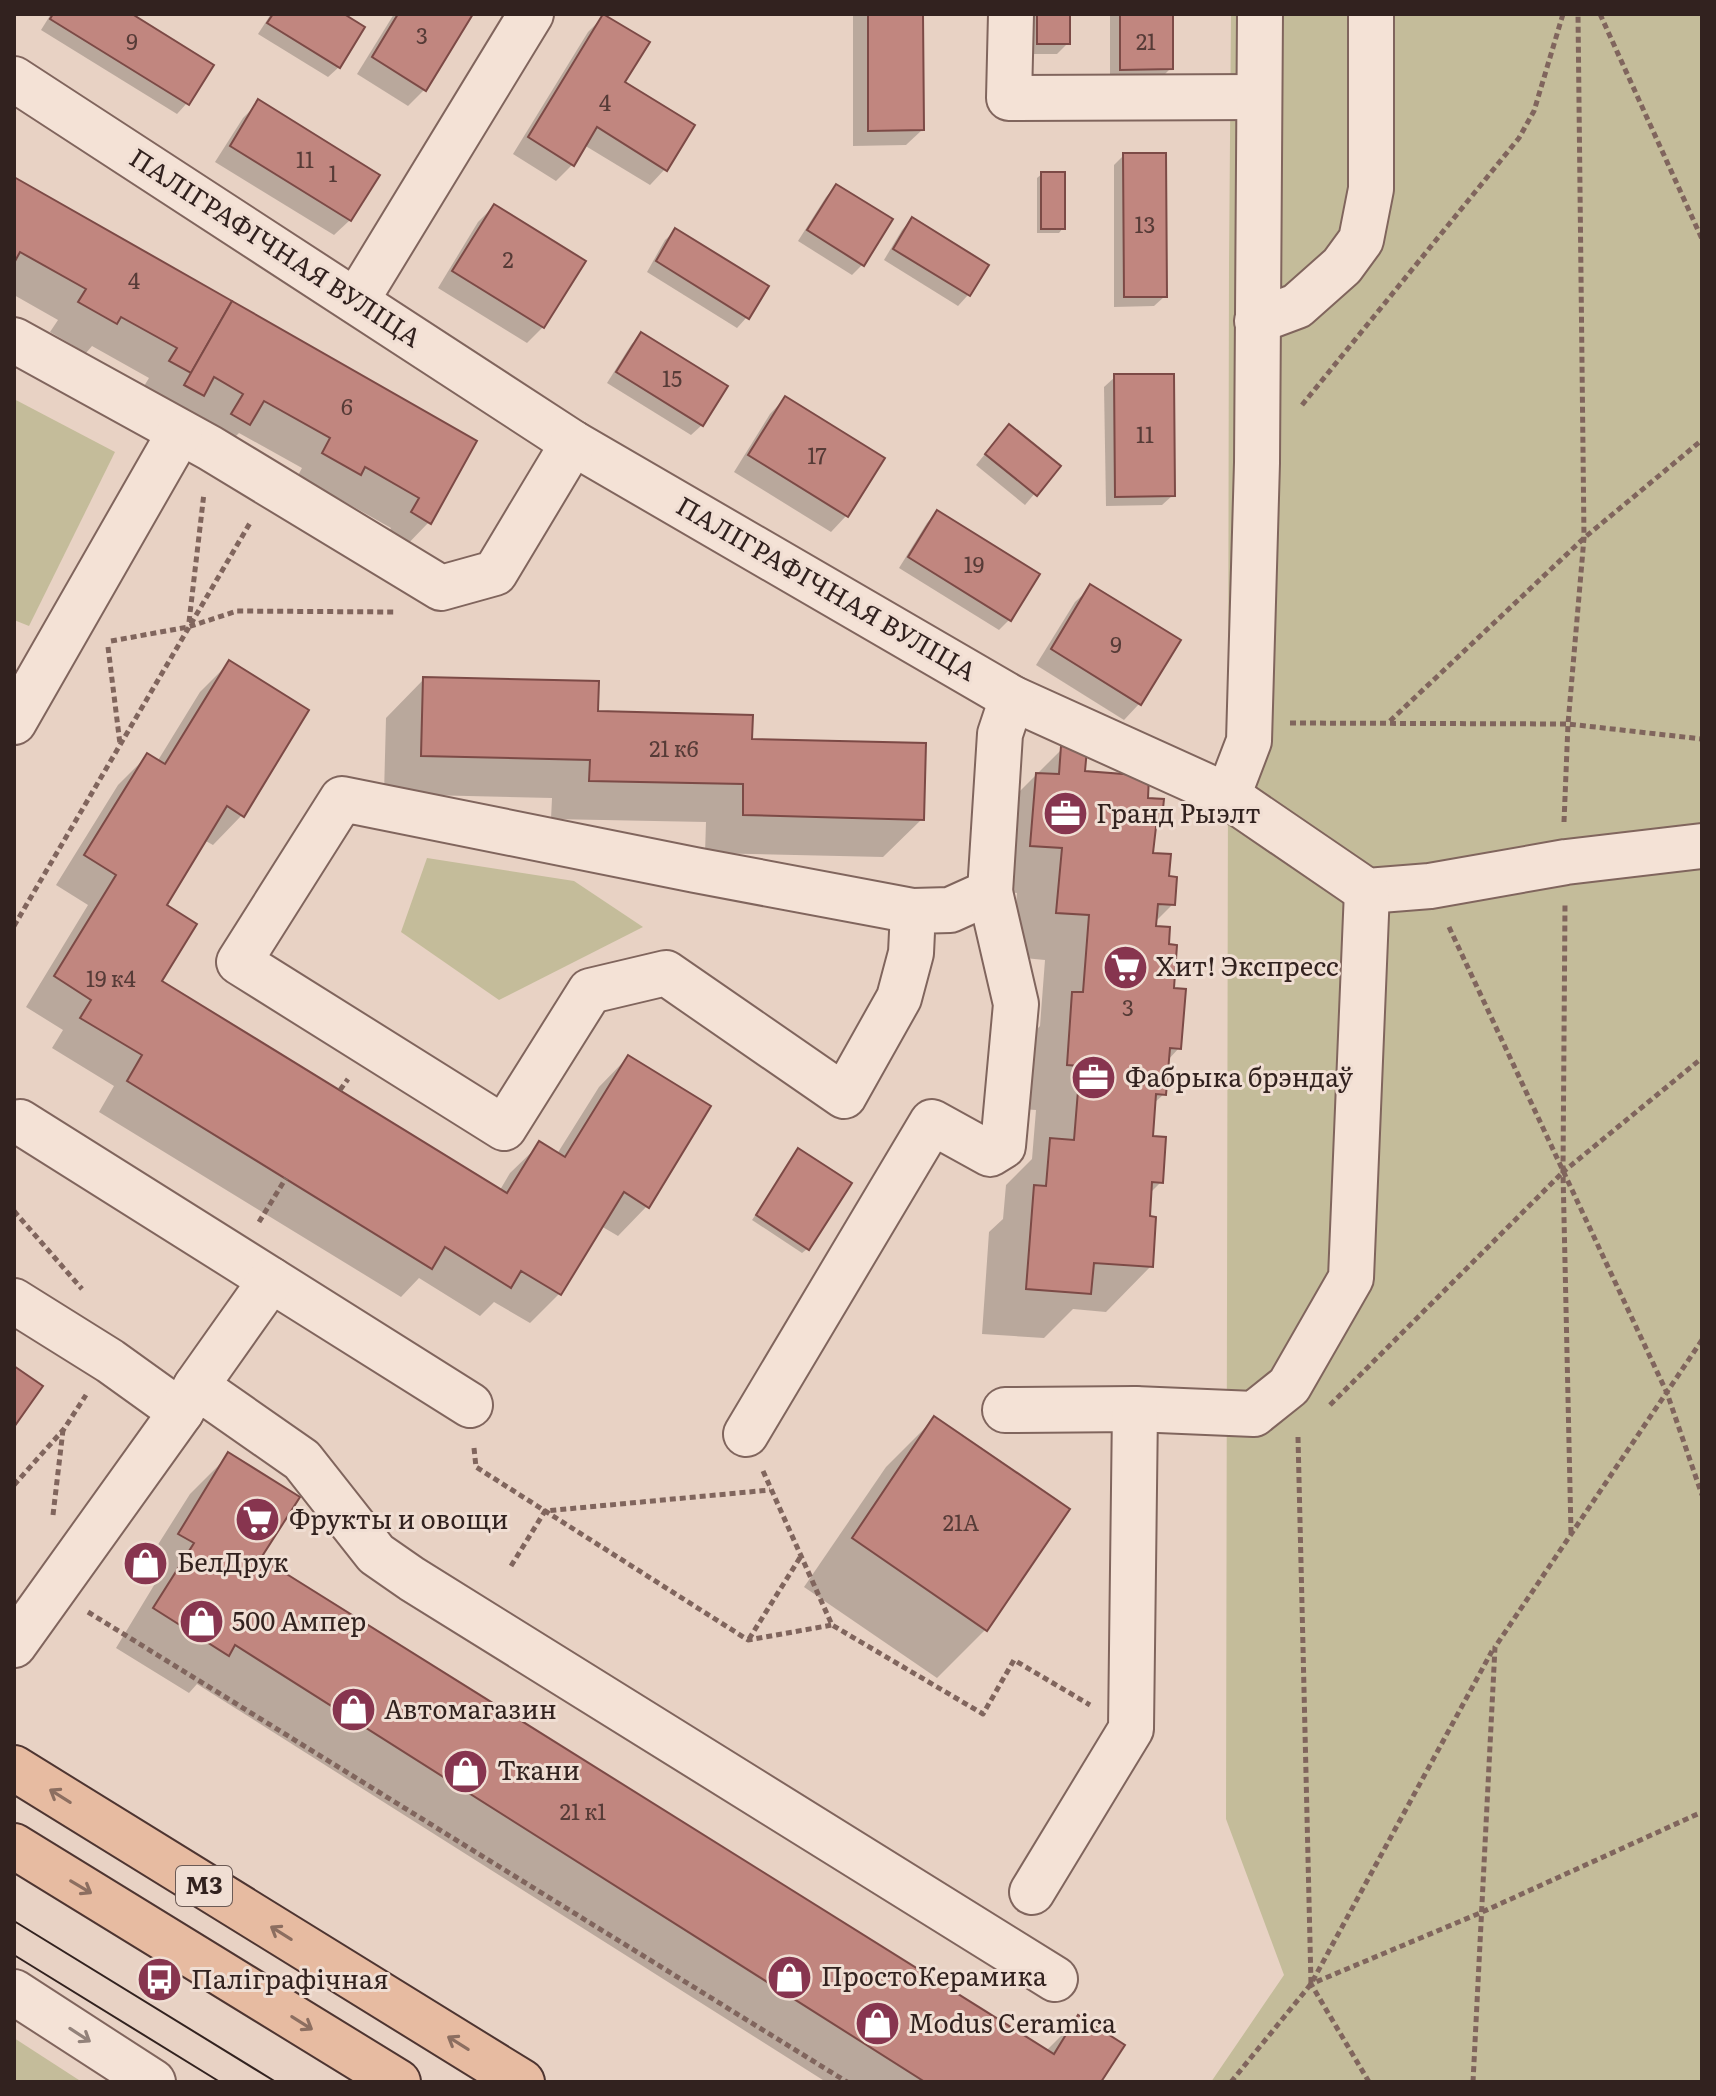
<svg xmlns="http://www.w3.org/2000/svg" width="1716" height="2096" viewBox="0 0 1716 2096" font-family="Literata,serif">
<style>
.green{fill:#c4bc9a}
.shadow{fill:#0003}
.building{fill:#c1867f;stroke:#7c4a46;stroke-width:2}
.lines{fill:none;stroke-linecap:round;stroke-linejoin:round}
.minor-casing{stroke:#80655d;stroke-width:48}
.major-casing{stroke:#4e3531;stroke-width:48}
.path{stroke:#80655d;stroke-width:5;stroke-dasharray:6 4;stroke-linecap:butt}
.minor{stroke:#f4e2d6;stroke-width:44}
.major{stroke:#e7bba1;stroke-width:44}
.tram{stroke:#32221f;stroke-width:2}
.oneway{stroke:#8c6e60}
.oneway2{stroke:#93827a}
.labels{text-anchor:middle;stroke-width:6;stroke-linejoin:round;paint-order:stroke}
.number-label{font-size:22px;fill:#563b37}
.shield{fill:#f0ded3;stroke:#6b5a55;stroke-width:2}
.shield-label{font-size:24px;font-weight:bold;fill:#32221f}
.street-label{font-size:26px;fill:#32221f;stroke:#f0ded3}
.poi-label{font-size:26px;fill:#32221f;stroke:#f0ded3;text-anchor:start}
</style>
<rect width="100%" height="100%" fill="#e8d2c4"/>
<g class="green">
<path d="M1231,14H1702V2082H1211L1284,1975L1226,1819L1229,264Z"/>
<path d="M14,399L115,452L29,626L14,620Z"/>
<path d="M427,858L574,881L643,927L499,1000L401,932Z"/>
<path d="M14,2038L82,2082H18L14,2080Z"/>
</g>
<g class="shadow">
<path d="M51,14H128L187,103L177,114L41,30Z"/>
<path d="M271,14H340L339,67L328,77L258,34Z"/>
<path d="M394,14H471L424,90L408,106L357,74Z"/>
<path d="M853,14H921L922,130L906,145L853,146Z"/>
<path d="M1028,14H1068V43L1057,54H1028Z"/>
<path d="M1110,14H1171V68L1160,79H1110Z"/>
<path d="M604,16L623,82L665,169L650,185L584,145L572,165L556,181L513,154L588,32Z"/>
<path d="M259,102L350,220L334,235L215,162L243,118Z"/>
<path d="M1124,155L1165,296L1154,306L1114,307V165Z"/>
<path d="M1042,174L1063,228L1059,233H1037V178Z"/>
<path d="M14,180L475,442L429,522L400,552L383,542L391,528L336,497L329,503L294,483L302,468L239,433L219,453L203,444L215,424L188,409L173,424L141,391L149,378L92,346L86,353L50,332L58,320L14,295Z"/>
<path d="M836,186L863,264L852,275L798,241L826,197Z"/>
<path d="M494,206L543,327L527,343L438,288L478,222Z"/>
<path d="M912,219L987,265L968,295L958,306L884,260L902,230Z"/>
<path d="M676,230L747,317L737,328L647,272L665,240Z"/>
<path d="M641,334L702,425L691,435L607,383L631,345Z"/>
<path d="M1115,377L1173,495L1162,505L1106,506L1104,387Z"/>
<path d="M785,398L846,516L831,532L734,472L770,414Z"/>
<path d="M999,437L1058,466L1025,505L976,465Z"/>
<path d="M937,512L1009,620L999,630L899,568L927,523Z"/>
<path d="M1091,587L1139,704L1124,720L1036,665L1075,602Z"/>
<path d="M229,663L242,815L213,845L204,840L164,906L159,981L500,1190L510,1173L540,1144L557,1154L599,1087L628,1057L647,1206L618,1236L601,1226L559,1294L530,1323L494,1302L480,1316L419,1278L401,1297L99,1112L114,1086L52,1048L63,1030L26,1007L88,905L56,885L118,785L147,756L157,762L200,692Z"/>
<path d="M424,679L750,741L922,819L883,857L705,853L706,822L551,819L552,798L384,794L386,718Z"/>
<path d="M1062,749L1083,773L1146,799L1160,827L1153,833L1151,855L1167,878L1173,904L1154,923L1172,990L1179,1048L1167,1061L1164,1094L1153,1104L1151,1138L1161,1182L1149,1194L1151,1266L1106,1312L1073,1309L1044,1338L982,1334L989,1232L1003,1219L1006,1185L1032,1159L1036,1110L1022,1109L1027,1039L1040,1026L1045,960L1012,957L1017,893L986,890L991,820Z"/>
<path d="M794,1156L807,1249L802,1253L752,1220Z"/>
<path d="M935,1418L986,1629L937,1678L804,1587L886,1467Z"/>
<path d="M229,1455L258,1558L1046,2051L1079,2018L1099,2082H826L197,1684L189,1693L116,1648L156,1582L140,1573L190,1494Z"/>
</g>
<g class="building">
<path d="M53,14H132L214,65L189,105L50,19Z"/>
<path d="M273,14H344L365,27L340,68L267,23Z"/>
<path d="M398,14H473L426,91L372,57Z"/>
<path d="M603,14L650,42L625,82L695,125L667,171L597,127L574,166L528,137Z"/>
<path d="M868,14H923L924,130L868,131Z"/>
<rect x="1037" y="14" width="33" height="30"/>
<path d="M1120,14H1173V69L1120,70Z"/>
<path d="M258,99L380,175L351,221L230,146Z"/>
<path d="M1123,153H1166L1167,297H1124Z"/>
<rect x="1041" y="172" width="24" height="57"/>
<path d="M14,177L232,301L191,373L169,361L177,348L121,317L117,324L78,302L86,289L20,252L14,263Z"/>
<path d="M836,184L893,219L864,266L807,230Z"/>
<path d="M494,204L586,261L544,328L452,271Z"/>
<path d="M912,217L989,265L970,296L893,249Z"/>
<path d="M675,228L769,286L749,319L656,261Z"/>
<path d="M232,301L477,441L431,524L411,512L419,498L365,467L361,475L322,453L330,438L264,401L250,425L231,414L243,394L214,377L204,396L184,385Z"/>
<path d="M641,332L728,386L703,426L616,372Z"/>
<path d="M1114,374H1174L1175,496L1115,497Z"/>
<path d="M785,396L885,458L848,517L748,455Z"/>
<path d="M1009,424L1061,466L1037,496L985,454Z"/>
<path d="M937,510L1040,574L1011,621L908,557Z"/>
<path d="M1090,584L1181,640L1141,705L1051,649Z"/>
<path d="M229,660L309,710L244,817L227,806L167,905L197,924L162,981L507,1193L539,1141L565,1157L628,1055L711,1106L649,1208L624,1192L561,1295L521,1271L511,1288L445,1247L432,1269L127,1081L142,1055L80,1018L91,1000L54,976L116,875L84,855L147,753L165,764Z"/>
<path d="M423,677L599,681L598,711L753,715L752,739L926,743L924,820L743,815V784L589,781L590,760L421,756Z"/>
<path d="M1061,746L1087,749L1085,771L1149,776L1148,798L1164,799L1161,828L1156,827L1153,853L1171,854L1169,876L1177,877L1175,905L1158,904L1156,926L1170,927L1169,944L1177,945L1174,988L1186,989L1181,1049L1170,1048L1166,1095L1156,1094L1153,1136L1166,1137L1163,1183L1152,1182L1150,1216L1156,1217L1153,1267L1094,1263L1091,1294L1026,1289L1034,1185L1046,1186L1050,1138L1074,1140L1080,1066L1067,1065L1072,992H1083L1089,915L1056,913L1062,848L1030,846L1036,773L1059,774Z"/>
<path d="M798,1148L852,1183L809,1250L756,1215Z"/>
<path d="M14,1366L43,1386L14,1427Z"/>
<path d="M934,1416L1070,1509L987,1631L852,1538Z"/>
<path d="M228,1452L300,1497L261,1558L1054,2054L1078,2015L1125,2045L1101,2082H925L235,1645L229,1656L153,1608L194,1543L178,1534Z"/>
</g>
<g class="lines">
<defs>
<g id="minor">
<path d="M1011,14L1009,98L1259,97"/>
<path d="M14,79L573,443L1012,698L1228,796L1367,891L1430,886L1566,862L1702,846"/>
<path d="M356,301L531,14"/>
<path d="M1257,321L1297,306L1342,266L1361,240L1371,189V14"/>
<path d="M14,340L210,448L441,588L495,573L573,443"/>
<path d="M14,722L180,432"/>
<path d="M1228,796L1249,741L1257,463L1260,14"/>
<path d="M913,911L695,870L342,799L239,962L504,1128L590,991L666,973L844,1096L899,998L911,953L913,911L950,910L990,892L1000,734L1012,698"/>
<path d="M20,1122L470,1405"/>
<path d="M14,1301L110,1361L181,1412"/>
<path d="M196,1386L271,1280"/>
<path d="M1005,1410L1135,1409L1254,1414L1289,1386L1351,1278L1367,891"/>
<path d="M746,1434L932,1122L990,1154L1003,1146L1016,1004L990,892"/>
<path d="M14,1645L181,1412L196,1386L302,1460L376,1554L412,1579L1055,1979"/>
<path d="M1032,1892L1131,1729L1135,1409"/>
<path d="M14,1992L153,2082"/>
</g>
<g id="major">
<path d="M14,1768L522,2082"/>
<path d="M14,1846L398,2082"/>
</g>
</defs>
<use href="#minor" class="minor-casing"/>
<use href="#major" class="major-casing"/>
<g class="path">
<path d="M1600,14L1702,239"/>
<path d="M1302,405L1519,138L1534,111L1563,14"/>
<path d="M189,622L204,493"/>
<path d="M111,641L188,627L237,611L397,612"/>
<path d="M108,647L120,744"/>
<path d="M1390,721L1584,538L1702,440"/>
<path d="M1290,723L1568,724L1584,538L1578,14"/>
<path d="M1564,822L1568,724L1702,739"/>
<path d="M14,926L250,523"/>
<path d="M1449,927L1667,1393L1702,1495"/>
<path d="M340,1090L348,1079"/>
<path d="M14,1211L82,1289"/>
<path d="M259,1222L286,1178"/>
<path d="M1330,1405L1563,1172L1565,904"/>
<path d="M1298,1437L1311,1984"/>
<path d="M474,1448L476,1467L748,1640L832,1625"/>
<path d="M763,1471L832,1625L983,1714L1014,1660L1090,1705"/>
<path d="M14,1485L64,1429L86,1395"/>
<path d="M53,1515L63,1430"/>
<path d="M1571,1533L1563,1172L1702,1058"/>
<path d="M511,1566L545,1511L770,1490"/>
<path d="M88,1612L847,2082"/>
<path d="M749,1639L801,1556"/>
<path d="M1231,2082L1311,1984L1492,1651"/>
<path d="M1369,2082L1311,1984L1480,1913L1702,1812"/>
<path d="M1473,2082L1495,1647L1702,1340"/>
</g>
<use href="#minor" class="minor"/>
<use href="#major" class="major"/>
<g class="tram">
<path d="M14,1921L276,2082"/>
<path d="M14,1955L220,2082"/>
</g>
</g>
<defs><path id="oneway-shaft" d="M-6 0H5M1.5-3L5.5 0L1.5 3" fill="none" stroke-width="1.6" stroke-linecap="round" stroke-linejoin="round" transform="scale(2)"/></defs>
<g class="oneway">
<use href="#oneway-shaft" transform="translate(60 1796) rotate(-148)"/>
<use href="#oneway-shaft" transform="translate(81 1887) rotate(31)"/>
<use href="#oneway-shaft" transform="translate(281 1933) rotate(-148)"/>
<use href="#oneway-shaft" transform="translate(302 2023) rotate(32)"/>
<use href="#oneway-shaft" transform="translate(458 2043) rotate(-148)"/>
</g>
<use class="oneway2" href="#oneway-shaft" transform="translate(80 2035) rotate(33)"/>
<defs>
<symbol id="office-disc" viewBox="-11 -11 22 22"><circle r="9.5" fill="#87354f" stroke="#f0ded3"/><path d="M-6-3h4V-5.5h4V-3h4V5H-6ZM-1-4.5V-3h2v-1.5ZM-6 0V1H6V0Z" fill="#fff"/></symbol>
<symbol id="supermarket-disc" viewBox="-11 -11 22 22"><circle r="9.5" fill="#87354f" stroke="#f0ded3"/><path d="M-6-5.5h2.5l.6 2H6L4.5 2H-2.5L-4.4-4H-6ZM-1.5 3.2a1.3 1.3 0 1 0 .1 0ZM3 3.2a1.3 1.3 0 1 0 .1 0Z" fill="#fff"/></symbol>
<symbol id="shop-disc" viewBox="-11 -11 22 22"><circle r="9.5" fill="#87354f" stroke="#f0ded3"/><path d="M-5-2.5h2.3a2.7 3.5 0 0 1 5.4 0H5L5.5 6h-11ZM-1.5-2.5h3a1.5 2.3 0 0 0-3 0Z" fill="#fff"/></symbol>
<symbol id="bus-disc" viewBox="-11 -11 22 22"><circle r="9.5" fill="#87354f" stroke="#f0ded3"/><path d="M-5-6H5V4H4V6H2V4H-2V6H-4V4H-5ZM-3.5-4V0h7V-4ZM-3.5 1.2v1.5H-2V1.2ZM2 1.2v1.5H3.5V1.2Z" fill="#fff"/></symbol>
</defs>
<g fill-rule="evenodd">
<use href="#office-disc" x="1040" y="788" width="51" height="51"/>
<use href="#supermarket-disc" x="1100" y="942" width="51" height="51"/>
<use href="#office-disc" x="1068" y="1052" width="51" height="51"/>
<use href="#supermarket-disc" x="232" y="1494" width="51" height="51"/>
<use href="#shop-disc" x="120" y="1538" width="51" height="51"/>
<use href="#shop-disc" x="176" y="1596" width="51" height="51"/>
<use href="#shop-disc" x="328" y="1684" width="51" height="51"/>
<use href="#shop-disc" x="440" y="1746" width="51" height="51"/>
<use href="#shop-disc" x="764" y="1952" width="51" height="51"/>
<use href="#bus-disc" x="134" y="1954" width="51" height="51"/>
<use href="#shop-disc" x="852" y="1998" width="51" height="51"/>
</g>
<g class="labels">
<g class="number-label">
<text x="422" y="44">3</text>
<text x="132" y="50">9</text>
<text x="1146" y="50">21</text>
<text x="605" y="111">4</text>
<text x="305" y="168">11</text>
<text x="333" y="182">1</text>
<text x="1145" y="233">13</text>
<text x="508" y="268">2</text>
<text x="134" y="289">4</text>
<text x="672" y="387">15</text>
<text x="347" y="415">6</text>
<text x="1145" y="443">11</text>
<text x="817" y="464">17</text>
<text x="974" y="573">19</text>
<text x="1116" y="653">9</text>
<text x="674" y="757">21 к6</text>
<text x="111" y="987">19 к4</text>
<text x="1128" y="1016">3</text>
<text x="961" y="1531">21А</text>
<text x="583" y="1820">21 к1</text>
</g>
<rect class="shield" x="176" y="1866" width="56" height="40" rx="6"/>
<g class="shield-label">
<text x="204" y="1894">М3</text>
</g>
<g class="street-label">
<text transform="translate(275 248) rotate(33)" y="9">ПАЛІГРАФІЧНАЯ ВУЛІЦА</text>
<text transform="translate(826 589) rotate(30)" y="9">ПАЛІГРАФІЧНАЯ ВУЛІЦА</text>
</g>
<g class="poi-label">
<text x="1096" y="823">Гранд Рыэлт</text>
<text x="1156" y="976">Хит! Экспресс</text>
<text x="1125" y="1087">Фабрыка брэндаў</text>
<text x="289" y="1529">Фрукты и овощи</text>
<text x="177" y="1572">БелДрук</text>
<text x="232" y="1631">500 Ампер</text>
<text x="384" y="1719">Автомагазин</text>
<text x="497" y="1780">Ткани</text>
<text x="821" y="1986">ПростоКерамика</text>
<text x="191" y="1989">Паліграфічная</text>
<text x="908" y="2033">Modus Ceramica</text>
</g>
</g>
<rect width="1716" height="2096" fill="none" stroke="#32221f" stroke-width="32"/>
</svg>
